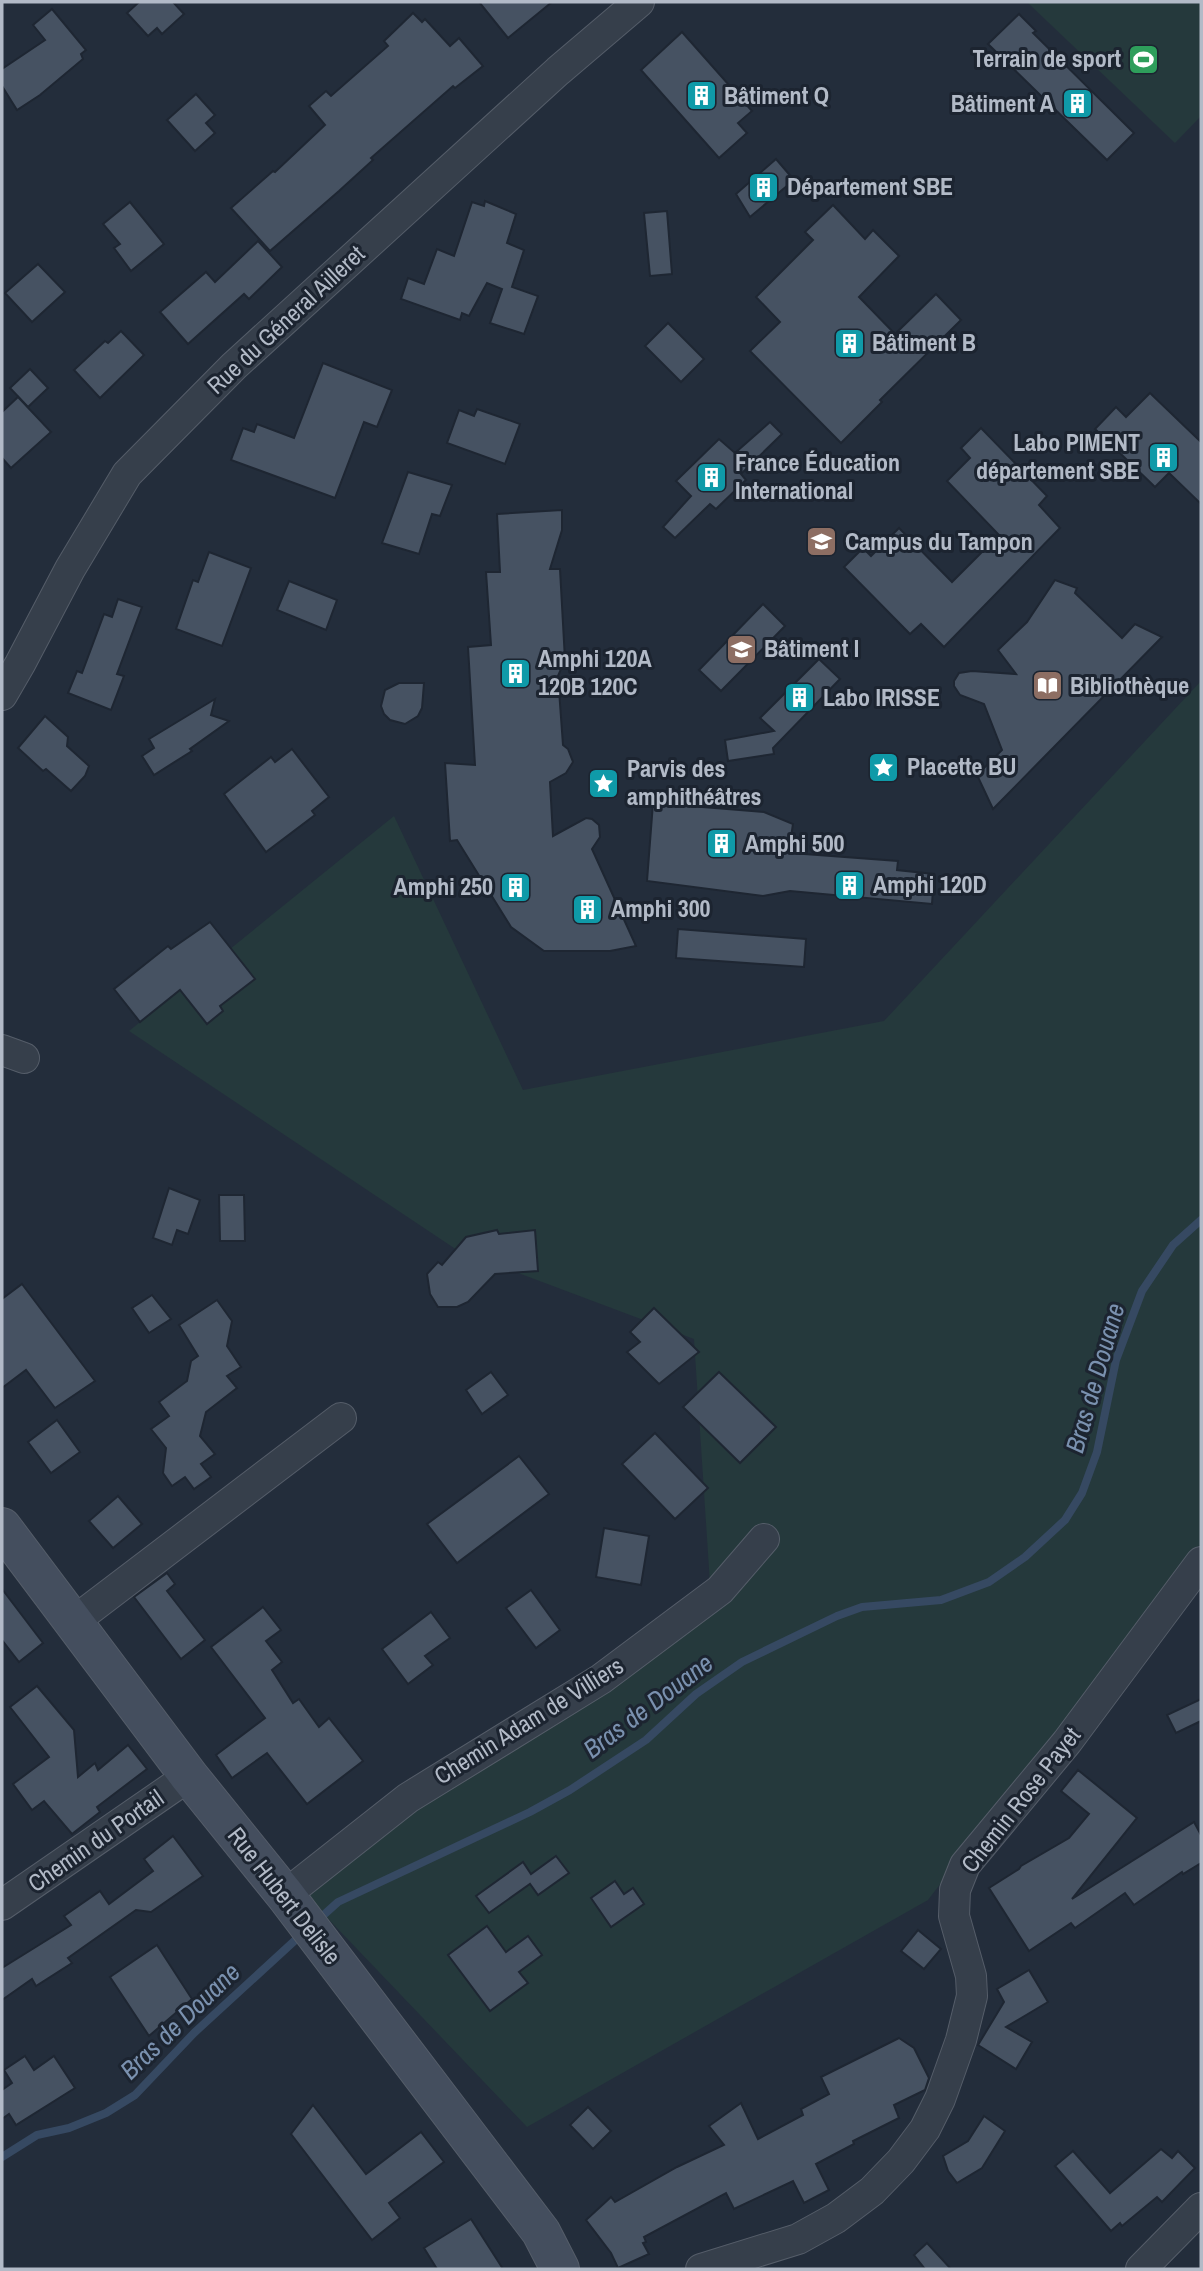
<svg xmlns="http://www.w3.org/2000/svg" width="1203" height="2271" viewBox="0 0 1203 2271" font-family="'Archivo Narrow',sans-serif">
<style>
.green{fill:#25393c}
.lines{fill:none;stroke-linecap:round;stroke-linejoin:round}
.stream{stroke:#364962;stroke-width:8}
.building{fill:#465262;stroke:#1e2632;stroke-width:2}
.street-casing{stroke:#555d69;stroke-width:32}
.secondary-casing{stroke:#555d69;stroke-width:40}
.street{stroke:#363f4b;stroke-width:30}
.secondary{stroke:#444e5e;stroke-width:38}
.labels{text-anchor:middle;stroke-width:6;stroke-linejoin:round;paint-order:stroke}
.poi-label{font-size:24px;font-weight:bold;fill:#b2bac7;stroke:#1c2430;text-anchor:start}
.street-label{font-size:24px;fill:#b2bac7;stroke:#1c2430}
.water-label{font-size:26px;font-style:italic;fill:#7a91af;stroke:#1c2430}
</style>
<rect width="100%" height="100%" fill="#232d3b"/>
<g class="green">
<path d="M1027,2H1201V116L1175,143Z"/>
<path d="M1201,681V1543L928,1900L527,2127L295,1884L710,1584L694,1339L457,1250L129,1031L394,816L523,1090L884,1021Z"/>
</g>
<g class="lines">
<g class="stream">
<path d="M318,1920L338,1902L530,1812L570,1790L646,1740L696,1694L742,1662L837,1616L862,1607L941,1600L989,1582L1025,1557L1065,1520L1082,1493L1097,1452L1116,1360L1142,1291L1173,1245L1201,1220"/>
<path d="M2,2157L37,2135L69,2128L106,2113L135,2095L194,2033L303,1933"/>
</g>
</g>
<g class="building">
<path d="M139,2H173L184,14L162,34L157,28L148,36L127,13Z"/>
<path d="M479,2H552L508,38Z"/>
<path d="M52,9L86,50L81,54L83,59L40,95L17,110L2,86V69L45,40L33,25Z"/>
<path d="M413,13L422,22L425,19L450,46L459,38L483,66L455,88L453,86L371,158L373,160L339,191L270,251L231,208L273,171L275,172L325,125L309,106L326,91L331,96L388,46L384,41Z"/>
<path d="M1019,14L1036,31L1033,33L1134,133L1107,160L988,44Z"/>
<path d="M682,32L752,111L738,123L747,133L719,158L641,70Z"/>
<path d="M196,94L215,115L206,123L215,133L195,151L167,120Z"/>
<path d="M776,159L794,180L750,217L736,194Z"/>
<path d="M485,201L516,214L507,243L524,250L512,287L538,296L524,334L490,323L502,289L487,283L469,316L462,313L460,320L401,299L408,278L424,284L437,249L454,256L472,202L484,206Z"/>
<path d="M130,202L164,244L131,271L114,248L120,244L103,224Z"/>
<path d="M833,205L865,239L873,230L899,256L859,297L895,334L936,294L961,320L880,400L882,402L841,443L750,351L780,322L756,297L813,240L805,232Z"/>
<path d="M667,211L672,274L650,276L644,213Z"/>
<path d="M258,241L282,267L249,299L244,294L188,344L160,312L206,272L215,282Z"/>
<path d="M38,264L65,292L32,322L5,293Z"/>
<path d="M668,323L704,359L681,382L645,346Z"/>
<path d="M121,331L144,355L100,398L74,370L105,341L108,343Z"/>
<path d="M323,363L392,390L377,427L364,422L335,498L231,460L243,428L254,432L257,424L294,438Z"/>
<path d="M30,369L48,388L28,407L10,388Z"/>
<path d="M1150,393L1201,442V504L1169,473L1155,487L1095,429L1116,407L1126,417Z"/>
<path d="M18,397L51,432L11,468L2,458V412Z"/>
<path d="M477,409L520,424L505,464L447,443L459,410L474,416Z"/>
<path d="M770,422L782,434L741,474L746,480L716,509L710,504L675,538L663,527L691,496L676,481L719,439L735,453Z"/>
<path d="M981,428L1047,496L1039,505L1060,528L944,647L921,624L910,634L844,567L863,548L871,556L899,528L952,582L999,535L947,481L970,458L961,448Z"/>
<path d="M408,472L452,485L440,516L432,514L419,554L382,543Z"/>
<path d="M562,510V530L550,569H560L565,660L558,676L563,745L568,749L573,762L566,773L550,782L553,836L586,818L592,819L599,825L600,837L592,849L636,946L610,951H544L511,927L457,840L450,841L445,763L475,765L468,647L491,645L486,572H500L497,514Z"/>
<path d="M209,552L251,568L222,646L176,629L193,580L198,582Z"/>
<path d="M1055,580L1077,588L1075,593L1122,638L1135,624L1162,637L993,809L977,775L1002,750L984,704L960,695L954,686V681L959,673L972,671L1016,674L998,650L1027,622Z"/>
<path d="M289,581L337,600L326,630L277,610Z"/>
<path d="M118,599L142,607L117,674L124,676L111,710L68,693L77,671L82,673L104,614L112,617Z"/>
<path d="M763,604L785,626L721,691L699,670Z"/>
<path d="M819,659L840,679L773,748L774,754L728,761L725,740L774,731L760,718Z"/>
<path d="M399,683H424L422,708L418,716L405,724L390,720L384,714L381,706L385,690Z"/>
<path d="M215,699L211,715L229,721L190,749L192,751L154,775L142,756L154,748L149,739Z"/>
<path d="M45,716L68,737L67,746L89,766L85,776L71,791L46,769L43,771L18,748Z"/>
<path d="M292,749L329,797L312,811L315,815L266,852L224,794L271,757L275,762Z"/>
<path d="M653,803L764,812L793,824L791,837L794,838L792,853L898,861L897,870L934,874L932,904L790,891L763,896L647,881Z"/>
<path d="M210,922L255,979L220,1006L223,1011L207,1024L180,990L140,1022L114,989L168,946L171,949Z"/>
<path d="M678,929L806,939L804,967L676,958Z"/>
<path d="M169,1188L200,1200L188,1234L177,1230L172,1245L153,1238Z"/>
<path d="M219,1195H244L245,1241H220Z"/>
<path d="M497,1230L499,1234L535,1230L538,1271L495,1274L468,1302L457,1307H438L430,1294L427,1274L438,1262L442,1265L466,1237Z"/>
<path d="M22,1284L95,1381L55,1408L26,1370L2,1388V1299Z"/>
<path d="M152,1295L171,1319L149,1333L132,1308Z"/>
<path d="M217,1300L232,1321L227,1346L241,1367L227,1376L237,1388L206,1412L200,1436L215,1454L201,1464L211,1477L194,1489L185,1477L172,1486L163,1473L166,1448L151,1429L169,1416L159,1402L187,1381L191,1361L198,1356L179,1325Z"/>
<path d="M654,1308L699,1352L659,1384L627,1352L640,1342L630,1332Z"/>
<path d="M491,1372L508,1395L482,1414L466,1390Z"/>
<path d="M719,1372L776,1427L740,1463L683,1407Z"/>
<path d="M57,1420L80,1452L51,1473L28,1442Z"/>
<path d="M655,1433L708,1488L675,1519L622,1464Z"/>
<path d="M519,1456L549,1494L457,1563L427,1524Z"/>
<path d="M118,1496L142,1524L113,1548L89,1521Z"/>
<path d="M604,1528L649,1536L641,1585L596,1577Z"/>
<path d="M167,1573L175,1584L167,1591L205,1640L181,1659L134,1597Z"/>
<path d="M2,1589L43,1643L19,1662L2,1640Z"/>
<path d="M531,1590L560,1630L536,1648L506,1608Z"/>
<path d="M263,1607L281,1630L266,1641L282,1662L272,1670L293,1703L299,1699L319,1727L329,1718L363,1761L307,1804L267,1753L232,1778L216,1755L265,1718L211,1647Z"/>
<path d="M431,1612L450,1638L425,1656L433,1665L408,1684L382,1649Z"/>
<path d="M37,1686L74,1730L78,1777L95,1763L98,1770L128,1745L147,1769L97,1807L100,1812L72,1834L44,1801L32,1810L13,1784L49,1757L10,1707Z"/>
<path d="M1201,1699V1721L1176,1733L1167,1715Z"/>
<path d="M1078,1770L1137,1818L1072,1899L1194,1822L1201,1835V1863L1183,1874L1182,1872L1134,1905L1125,1893L1075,1928L1071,1923L1029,1951L989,1888L1019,1869L1021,1866L1069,1838L1089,1814L1061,1791Z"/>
<path d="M173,1836L203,1876L151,1912L136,1910L68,1958L72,1963L36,1986L32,1979L2,2000V1968L71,1925L64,1916L100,1891L109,1904L153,1871L144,1859Z"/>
<path d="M556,1856L569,1873L538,1895L530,1884L489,1913L476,1896L523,1862L531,1874Z"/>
<path d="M615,1881L624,1894L633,1888L644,1904L611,1927L591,1898Z"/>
<path d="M487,1926L506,1952L528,1936L542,1955L519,1972L528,1983L490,2011L448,1955Z"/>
<path d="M918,1930L941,1949L924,1969L901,1951Z"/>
<path d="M157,1945L192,1999L149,2036L110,1977Z"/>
<path d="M1029,1970L1048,2002L1006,2027L1032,2042L1016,2069L978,2045L1004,2002L997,1989Z"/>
<path d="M899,2038L914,2048L929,2078L925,2090L894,2105L899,2118L853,2141L854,2144L816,2164L829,2190L804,2203L793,2181L734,2209L726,2193L644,2237L646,2242L643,2243L649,2254L618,2268L611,2253L586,2220L611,2197L615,2202L677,2167L724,2145L709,2126L741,2103L758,2139L803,2115L801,2109L829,2094L821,2077Z"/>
<path d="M25,2056L34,2070L54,2056L75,2088L16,2125L9,2114L2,2119V2090L12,2083L4,2070Z"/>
<path d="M313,2105L366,2174L421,2132L444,2162L389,2203L400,2218L372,2240L291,2134Z"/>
<path d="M588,2107L611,2131L593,2149L570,2125Z"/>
<path d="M984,2116L1005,2131L982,2168L957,2183L948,2171L943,2156L968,2141Z"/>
<path d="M1161,2149L1172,2158L1178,2151L1195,2168L1162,2202L1157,2197L1122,2226L1120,2223L1111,2231L1055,2166L1073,2151L1110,2193Z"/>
<path d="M471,2219L503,2269H437L424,2248Z"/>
<path d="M927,2243L951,2269H925L914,2255Z"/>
</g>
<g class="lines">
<defs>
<g id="street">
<path d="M2,695L20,664L70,569L127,474L234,366L558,71L639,2"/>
<path d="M2,1050L24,1058"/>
<path d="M73,1622L341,1418"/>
<path d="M285,1895L408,1798L601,1679L720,1590L764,1539"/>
<path d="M2,1905L189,1776"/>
<path d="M701,2269L798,2239L836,2218L872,2191L901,2161L925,2129L940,2099L961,2040L972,1996L971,1976L954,1916L955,1890L965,1865L1067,1742L1201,1562"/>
<path d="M1141,2269L1201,2208"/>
</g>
<path id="secondary" d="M2,1527L189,1776L285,1895L541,2232L560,2269"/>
</defs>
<use href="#street" class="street-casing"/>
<use href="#secondary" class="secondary-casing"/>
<use href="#street" class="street"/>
<use href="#secondary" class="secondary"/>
</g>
<defs>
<symbol id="stadium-square" viewBox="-11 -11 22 22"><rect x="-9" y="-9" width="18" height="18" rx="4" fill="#2e9e5b" stroke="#1c2430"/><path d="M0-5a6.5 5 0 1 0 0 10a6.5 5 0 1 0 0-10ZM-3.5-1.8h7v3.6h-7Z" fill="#fff"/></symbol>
<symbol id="building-square" viewBox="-11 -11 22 22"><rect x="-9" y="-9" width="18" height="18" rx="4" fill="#0f9aa8" stroke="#1c2430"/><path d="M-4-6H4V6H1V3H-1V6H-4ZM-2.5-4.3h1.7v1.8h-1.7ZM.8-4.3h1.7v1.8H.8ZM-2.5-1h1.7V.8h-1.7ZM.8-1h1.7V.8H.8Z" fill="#fff"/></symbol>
<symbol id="university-square" viewBox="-11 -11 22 22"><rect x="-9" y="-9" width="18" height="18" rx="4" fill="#8d6e63" stroke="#1c2430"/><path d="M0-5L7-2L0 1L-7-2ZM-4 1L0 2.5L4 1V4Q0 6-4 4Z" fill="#fff"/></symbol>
<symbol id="school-square" viewBox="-11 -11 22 22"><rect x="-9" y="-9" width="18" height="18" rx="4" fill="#8d6e63" stroke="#1c2430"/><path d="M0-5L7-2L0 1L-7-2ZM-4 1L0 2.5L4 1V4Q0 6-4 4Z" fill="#fff"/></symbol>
<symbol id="library-square" viewBox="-11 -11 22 22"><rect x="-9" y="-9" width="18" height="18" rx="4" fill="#8d6e63" stroke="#1c2430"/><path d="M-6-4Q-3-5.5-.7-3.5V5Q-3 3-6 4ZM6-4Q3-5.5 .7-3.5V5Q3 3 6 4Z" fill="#fff"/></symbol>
<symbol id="sight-square" viewBox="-11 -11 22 22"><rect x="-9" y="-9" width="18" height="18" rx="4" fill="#0f9aa8" stroke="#1c2430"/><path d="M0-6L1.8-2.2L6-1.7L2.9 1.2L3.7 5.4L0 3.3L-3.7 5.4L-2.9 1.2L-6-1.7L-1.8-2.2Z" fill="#fff"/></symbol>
</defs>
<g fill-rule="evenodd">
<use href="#stadium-square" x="1126" y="42" width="35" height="35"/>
<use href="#building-square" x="684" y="78" width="35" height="35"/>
<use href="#building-square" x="1060" y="86" width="35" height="35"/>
<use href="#building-square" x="746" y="170" width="35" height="35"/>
<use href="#building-square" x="832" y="326" width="35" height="35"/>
<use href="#building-square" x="1146" y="440" width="35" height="35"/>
<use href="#building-square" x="694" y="460" width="35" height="35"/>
<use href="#university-square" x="804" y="524" width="35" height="35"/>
<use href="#school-square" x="724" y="632" width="35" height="35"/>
<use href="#building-square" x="498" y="656" width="35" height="35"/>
<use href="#library-square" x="1030" y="668" width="35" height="35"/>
<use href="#building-square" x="782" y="680" width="35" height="35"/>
<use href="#sight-square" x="866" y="750" width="35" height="35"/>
<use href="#sight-square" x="586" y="766" width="35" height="35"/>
<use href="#building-square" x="704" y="826" width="35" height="35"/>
<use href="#building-square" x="832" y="868" width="35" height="35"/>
<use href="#building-square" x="498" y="870" width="35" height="35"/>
<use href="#building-square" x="570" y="892" width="35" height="35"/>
</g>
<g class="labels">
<g class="poi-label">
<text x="1121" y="67" text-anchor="end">Terrain de sport</text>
<text x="724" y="104">Bâtiment Q</text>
<text x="1054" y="112" text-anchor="end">Bâtiment A</text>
<text x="787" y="195">Département SBE</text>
<text x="872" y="351">Bâtiment B</text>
<text x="1140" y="451" text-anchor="end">Labo PIMENT<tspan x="1140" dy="28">département SBE</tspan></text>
<text x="735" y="471">France Éducation<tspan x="735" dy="28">International</tspan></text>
<text x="845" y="550">Campus du Tampon</text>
<text x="764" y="657">Bâtiment I</text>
<text x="538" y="667">Amphi 120A<tspan x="538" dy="28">120B 120C</tspan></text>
<text x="1070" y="694">Bibliothèque</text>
<text x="823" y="706">Labo IRISSE</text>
<text x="907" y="775">Placette BU</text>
<text x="627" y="777">Parvis des<tspan x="627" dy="28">amphithéâtres</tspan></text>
<text x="745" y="852">Amphi 500</text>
<text x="873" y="893">Amphi 120D</text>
<text x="493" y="895" text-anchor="end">Amphi 250</text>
<text x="611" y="917">Amphi 300</text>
</g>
<g class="street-label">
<text transform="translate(286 320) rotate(-43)" y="8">Rue du Géneral Ailleret</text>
<text transform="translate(529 1721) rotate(-32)" y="8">Chemin Adam de Villiers</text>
<text transform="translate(1021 1800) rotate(-52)" y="8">Chemin Rose Payet</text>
<text transform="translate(96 1841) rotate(-35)" y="8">Chemin du Portail</text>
<text transform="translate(284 1896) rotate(52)" y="8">Rue Hubert Delisle</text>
</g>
<g class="water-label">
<text transform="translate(1095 1378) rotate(-74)" y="9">Bras de Douane</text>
<text transform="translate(648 1706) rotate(-37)" y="9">Bras de Douane</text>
<text transform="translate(180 2021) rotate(-44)" y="9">Bras de Douane</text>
</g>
</g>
<rect width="1203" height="2271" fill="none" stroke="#b2bac7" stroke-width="7"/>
</svg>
